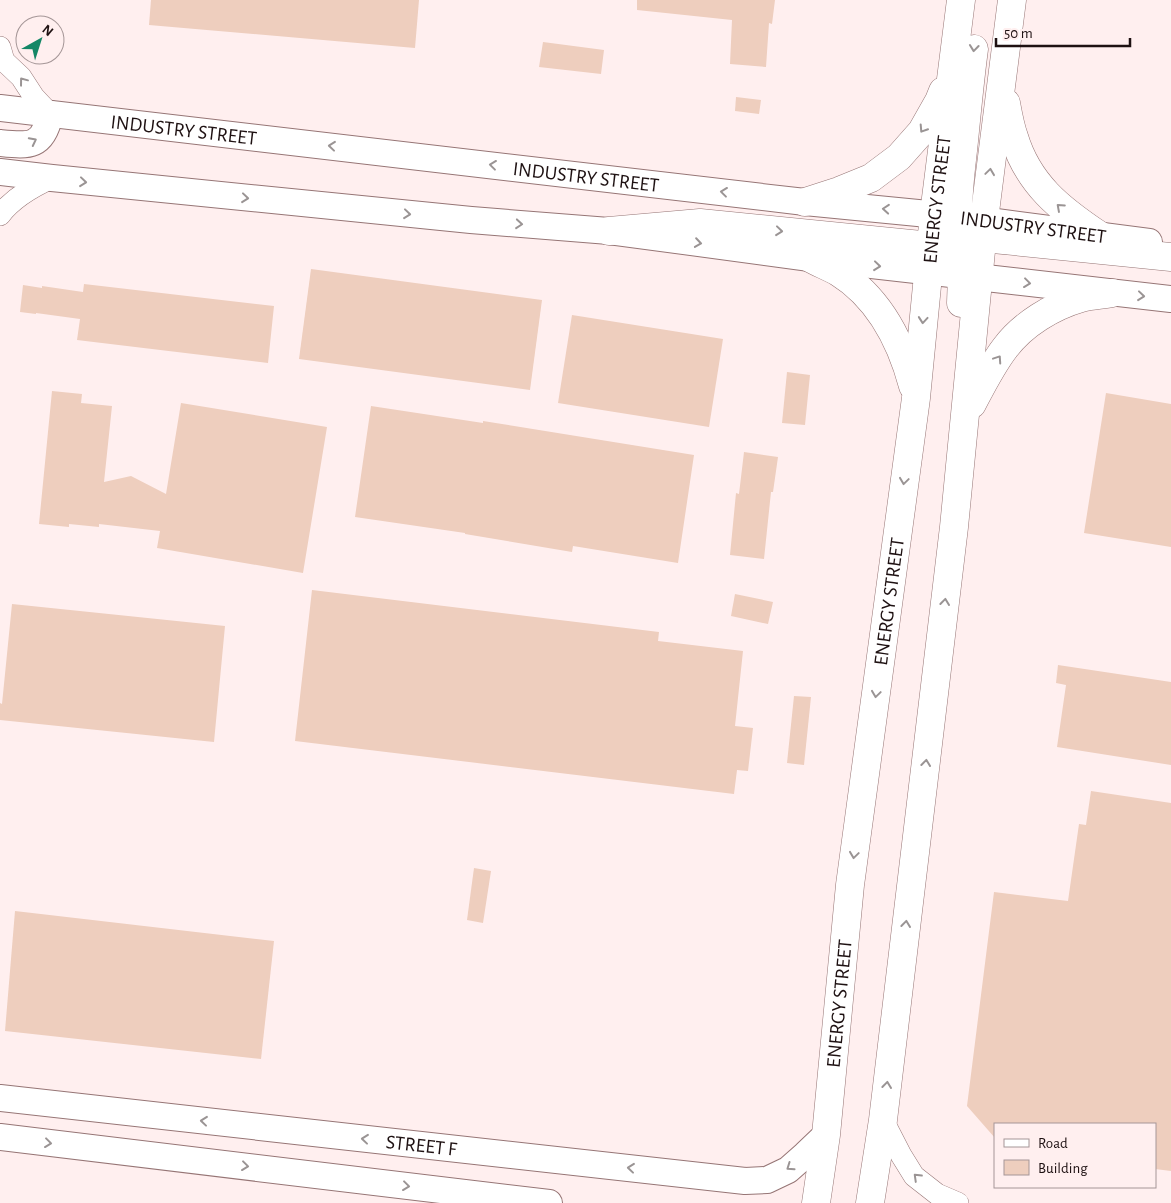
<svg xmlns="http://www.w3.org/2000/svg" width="1171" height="1203" viewBox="0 0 1171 1203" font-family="'Alegreya Sans',sans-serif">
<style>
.building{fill:#eecebe}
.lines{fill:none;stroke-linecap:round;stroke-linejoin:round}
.minor-casing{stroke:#967575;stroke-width:22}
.tertiary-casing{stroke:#967575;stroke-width:28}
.primary-casing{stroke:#967575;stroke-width:29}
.minor{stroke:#fff;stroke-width:21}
.tertiary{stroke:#fff;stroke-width:26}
.primary{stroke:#fff;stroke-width:28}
.oneway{stroke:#9a9494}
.labels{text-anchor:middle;stroke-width:4;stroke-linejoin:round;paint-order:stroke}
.street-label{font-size:20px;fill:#1e1112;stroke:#ffefef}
</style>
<rect width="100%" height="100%" fill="#ffefef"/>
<g class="building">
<path d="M151,0H419L415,48L149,25Z"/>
<path d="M637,0H775L772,24L769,23L766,67L730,64L732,20L637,10Z"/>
<path d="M543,42L604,50L601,74L539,67Z"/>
<path d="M736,97L761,100L759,114L735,111Z"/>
<path d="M311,269L542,300L530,390L299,359Z"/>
<path d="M84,284L274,306L268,363L77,340L80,319L36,313V314L20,312L23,285L42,288V286L83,292Z"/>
<path d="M572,315L723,339L709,427L558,403Z"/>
<path d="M787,372L810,375L805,425L782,423Z"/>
<path d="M52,391L82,394L81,403L112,406L104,482L131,476L166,494L181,403L327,427L303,573L157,548L160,531L99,524V527L69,524V527L39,524Z"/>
<path d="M1106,393L1171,404V547L1084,533Z"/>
<path d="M371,406L483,423V421L694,455L678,563L573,546L572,552L465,534V533L355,517Z"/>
<path d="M744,452L778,457L773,492H771L764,559L730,555L736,493L739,494Z"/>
<path d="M312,590L659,632L658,641L743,651L735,726L753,728L748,771L737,770L734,794L295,741Z"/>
<path d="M735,594L773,602L768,624L731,616Z"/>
<path d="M12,604L225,626L214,742L0,720V703L2,704Z"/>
<path d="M1058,665L1171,682V765L1057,747L1066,685L1056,683Z"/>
<path d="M794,696L811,697L804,765L787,763Z"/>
<path d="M1091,791L1171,803V1171L1155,1169V1124H995V1138L967,1106L994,892L1068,901L1079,824L1086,825Z"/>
<path d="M474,868L491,871L483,923L467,920Z"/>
<path d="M15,911L274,941L261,1059L5,1031Z"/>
</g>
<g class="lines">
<defs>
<g id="minor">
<path d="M0,47L4,61L21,77L34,97L50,114"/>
<path d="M0,215C13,198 32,187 52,178"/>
<path d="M883,1120L901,1155L914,1176L937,1194L958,1203"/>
</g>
<g id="tertiary">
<path id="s1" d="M0,108L805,202L959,217L1149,242"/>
<path d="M0,143C29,146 43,148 50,114"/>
<path d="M0,172L52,178L471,220L609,231L810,258L1171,299"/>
<path id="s2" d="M0,1098L745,1181L767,1180L788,1170L805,1155L826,1135"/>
<path d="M0,1137L549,1203"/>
</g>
<g id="primary">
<path d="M1006,103C1008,114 1010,126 1014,137C1028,184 1060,209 1099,235"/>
<path d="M805,202L839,191L871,178L899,157L922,131L939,101L943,91"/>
<path d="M941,226L960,264L962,275L961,303"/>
<path d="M609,231L700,223L931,246C953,245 968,234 984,220"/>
<path d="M965,244L973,240L983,238L1171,257"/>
<path d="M966,251C952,222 961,173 964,141C967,110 970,79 974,49"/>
<path d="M810,258C819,263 829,267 838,272C878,297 901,341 913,386"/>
<path d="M972,404C982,385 992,365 1005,348C1023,324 1053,306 1081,298C1091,295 1102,295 1112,293"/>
<path id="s3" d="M816,1203L826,1135L850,885L916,398L934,214L961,0"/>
<path d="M870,1203L883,1120L954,527L984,220L1012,0"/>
</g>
</defs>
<use href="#minor" class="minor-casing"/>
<use href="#tertiary" class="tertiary-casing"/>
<use href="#primary" class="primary-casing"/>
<use href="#minor" class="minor"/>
<use href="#tertiary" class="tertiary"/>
<use href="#primary" class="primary"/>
</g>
<defs><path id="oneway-chevron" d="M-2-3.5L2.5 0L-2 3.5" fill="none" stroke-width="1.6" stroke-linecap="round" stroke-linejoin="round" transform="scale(1.25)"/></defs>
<g class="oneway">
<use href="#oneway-chevron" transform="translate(974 48) rotate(96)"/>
<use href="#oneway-chevron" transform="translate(23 81) rotate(-127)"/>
<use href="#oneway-chevron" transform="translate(923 129) rotate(123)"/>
<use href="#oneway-chevron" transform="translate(33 141) rotate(-27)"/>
<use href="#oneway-chevron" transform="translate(332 146) rotate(-174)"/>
<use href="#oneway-chevron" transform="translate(493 165) rotate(-173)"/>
<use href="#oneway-chevron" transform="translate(990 172) rotate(-82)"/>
<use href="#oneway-chevron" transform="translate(83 182) rotate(6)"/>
<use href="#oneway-chevron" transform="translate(724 192) rotate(-173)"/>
<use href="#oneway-chevron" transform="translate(245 198) rotate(6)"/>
<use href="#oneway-chevron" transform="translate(1060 207) rotate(-138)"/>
<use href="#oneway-chevron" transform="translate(886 209) rotate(-175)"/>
<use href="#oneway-chevron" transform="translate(407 214) rotate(6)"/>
<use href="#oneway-chevron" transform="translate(519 224) rotate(5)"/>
<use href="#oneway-chevron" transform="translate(779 231) rotate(6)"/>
<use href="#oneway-chevron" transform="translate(698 243) rotate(8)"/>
<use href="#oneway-chevron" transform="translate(877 266) rotate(6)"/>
<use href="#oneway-chevron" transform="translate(1027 283) rotate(7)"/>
<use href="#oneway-chevron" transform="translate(1141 296) rotate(6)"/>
<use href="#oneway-chevron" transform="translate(923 320) rotate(95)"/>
<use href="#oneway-chevron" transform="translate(998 359) rotate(-56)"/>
<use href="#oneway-chevron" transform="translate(904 481) rotate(98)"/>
<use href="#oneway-chevron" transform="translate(945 602) rotate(-83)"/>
<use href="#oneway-chevron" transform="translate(876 694) rotate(98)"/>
<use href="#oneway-chevron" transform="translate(926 763) rotate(-83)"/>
<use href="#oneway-chevron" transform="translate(854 855) rotate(98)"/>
<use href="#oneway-chevron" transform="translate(906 924) rotate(-83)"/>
<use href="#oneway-chevron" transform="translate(887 1085) rotate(-83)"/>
<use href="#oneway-chevron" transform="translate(204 1121) rotate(-174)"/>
<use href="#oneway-chevron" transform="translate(365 1139) rotate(-174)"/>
<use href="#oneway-chevron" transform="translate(48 1143) rotate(7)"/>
<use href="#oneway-chevron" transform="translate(245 1166) rotate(7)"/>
<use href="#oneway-chevron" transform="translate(790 1167) rotate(145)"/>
<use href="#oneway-chevron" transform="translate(631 1168) rotate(-174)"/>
<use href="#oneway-chevron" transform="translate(917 1177) rotate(-136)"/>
<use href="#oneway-chevron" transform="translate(406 1186) rotate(7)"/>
</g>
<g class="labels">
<g class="street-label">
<text dy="7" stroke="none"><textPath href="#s1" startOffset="185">INDUSTRY STREET</textPath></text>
<text dy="7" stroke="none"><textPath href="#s1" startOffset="590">INDUSTRY STREET</textPath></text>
<text dy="7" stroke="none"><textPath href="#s3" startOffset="1011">ENERGY STREET</textPath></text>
<text dy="7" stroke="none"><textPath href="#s1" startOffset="1040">INDUSTRY STREET</textPath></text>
<text dy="7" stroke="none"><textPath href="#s3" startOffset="606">ENERGY STREET</textPath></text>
<text dy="7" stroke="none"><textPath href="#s3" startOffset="201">ENERGY STREET</textPath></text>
<text dy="7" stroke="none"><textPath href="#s2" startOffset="424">STREET F</textPath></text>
</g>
</g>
<rect x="994" y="1123" width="162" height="65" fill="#ffefef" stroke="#a59697"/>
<rect x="1004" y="1139" width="25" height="8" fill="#ffffff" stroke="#a59697"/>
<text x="1038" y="1148" font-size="15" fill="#1e1112">Road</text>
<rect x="1004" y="1160" width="25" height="15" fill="#eecebe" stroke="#a59697"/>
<text x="1038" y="1173" font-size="15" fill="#1e1112">Building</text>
<g transform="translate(40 40) rotate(39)"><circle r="24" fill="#ffefef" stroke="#a59697"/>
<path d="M0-4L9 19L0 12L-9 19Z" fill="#148766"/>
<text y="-8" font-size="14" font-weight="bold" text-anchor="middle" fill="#1e1112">N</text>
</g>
<path d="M996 38v8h134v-8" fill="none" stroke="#1e1112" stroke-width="2.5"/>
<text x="1004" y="38" font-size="15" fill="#1e1112" stroke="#ffefef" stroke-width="4" paint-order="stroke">50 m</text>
</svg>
